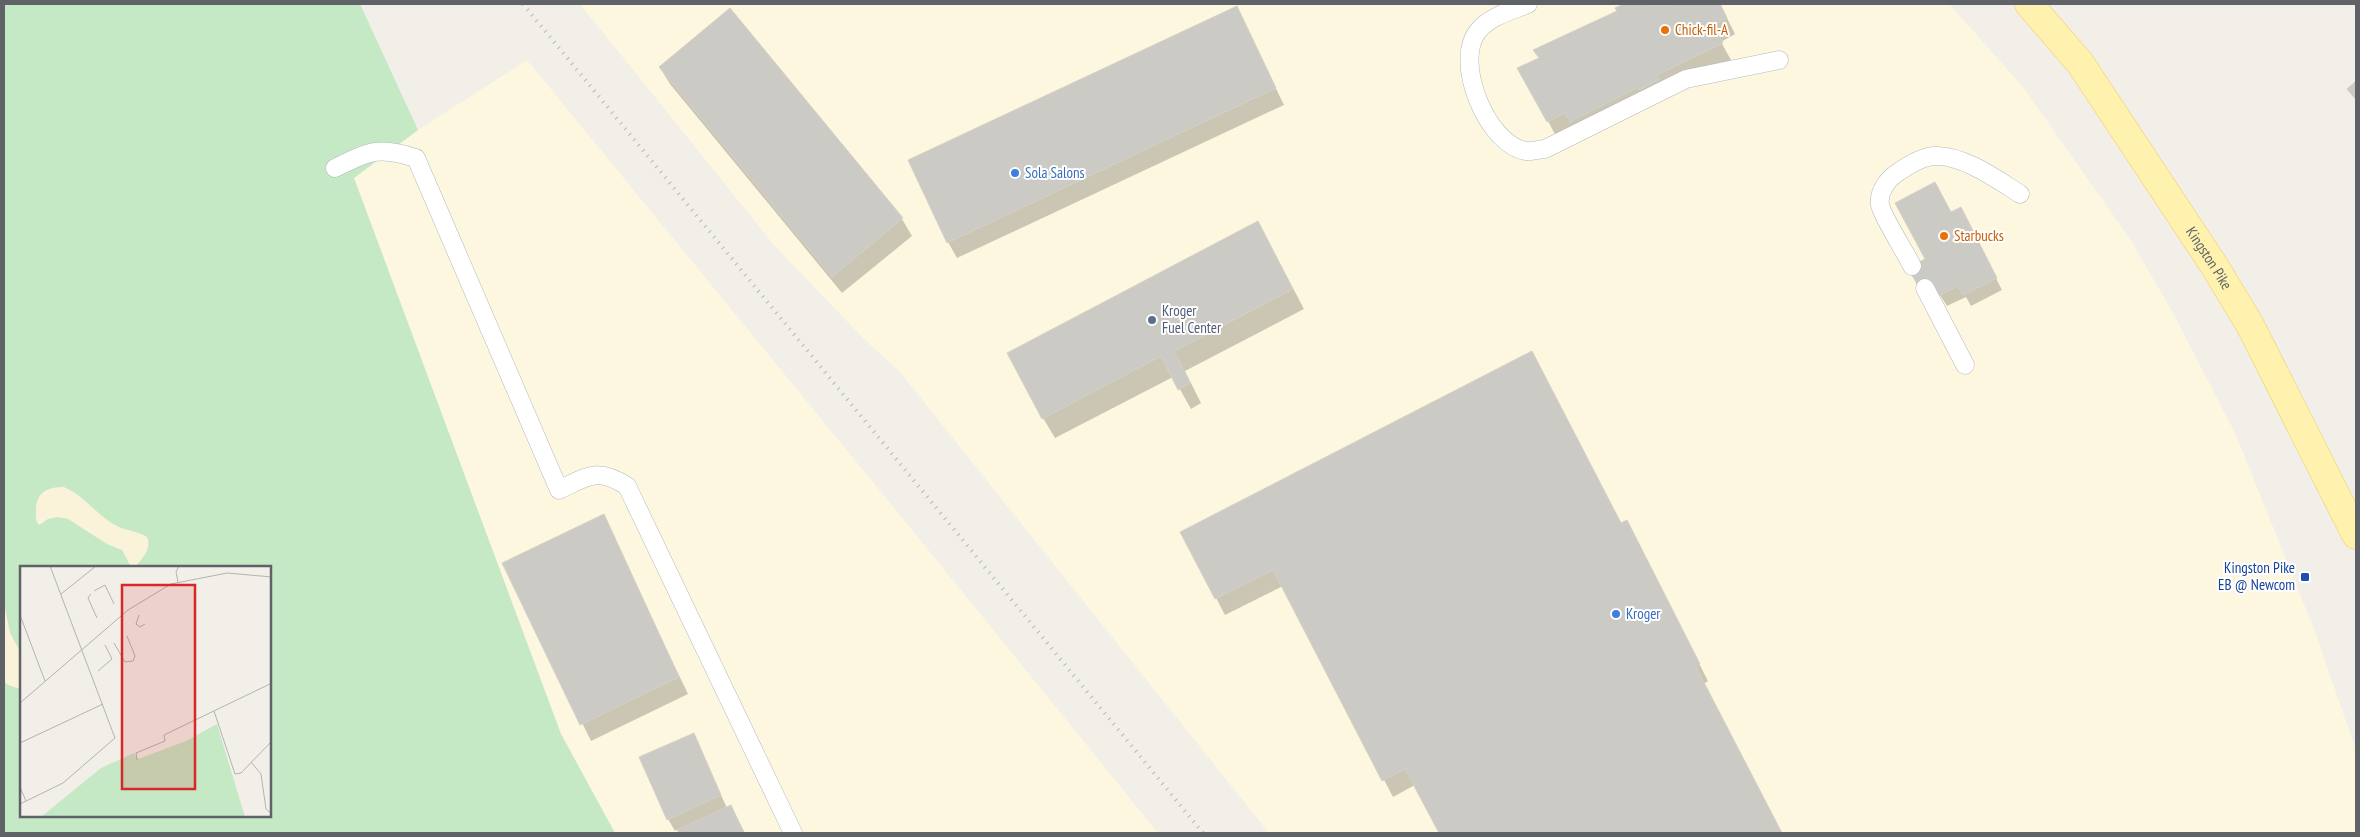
<svg xmlns="http://www.w3.org/2000/svg" width="2360" height="837" viewBox="0 0 2360 837" font-family="'PT Sans Narrow',sans-serif">
<style>
.commercial{fill:#fef7e0}
.green{fill:#c5e8c5;fill-rule:evenodd}
.sand{fill:#fbf3d9}
.shadow{fill:#0003}
.building{fill:#cccac5;stroke:#d6d1c6}
.lines{fill:none;stroke-linecap:round;stroke-linejoin:round}
.service-casing{stroke:#b5b8bc;stroke-width:19}
.primary-casing{stroke:#f2c960;stroke-width:29}
.service{stroke:#fff;stroke-width:18}
.primary{stroke:#fff2af;stroke-width:28}
.rail{stroke:#b6b7b8;stroke-width:4;stroke-dasharray:1 6;stroke-linecap:butt}
.food-dot{fill:#e8710a;stroke:#fff;stroke-width:2}
.shop-dot{fill:#3f7fe0;stroke:#fff;stroke-width:2}
.service-dot{fill:#5c6f8a;stroke:#fff;stroke-width:2}
.transit-dot{fill:#1a4fb4;stroke:#fff;stroke-width:2}
.labels{text-anchor:middle;stroke-width:4;stroke-linejoin:round;paint-order:stroke}
.food-label{font-size:15px;fill:#c56008;stroke:#fff;text-anchor:start}
.shop-label{font-size:15px;fill:#366cbe;stroke:#fff;text-anchor:start}
.street-label{font-size:15px;fill:#5f6368;stroke:#fff}
.service-label{font-size:15px;fill:#4e5e75;stroke:#fff;text-anchor:start}
.transit-label{font-size:15px;fill:#164399;stroke:#fff;text-anchor:end}
.inset-road{fill:none;stroke:#b3b3b1;stroke-width:1}
.view{fill:#d62828;fill-opacity:0.15;stroke:#d62828;stroke-width:2.5}
.inset-edge{fill:none;stroke:#5f6368;stroke-width:2.5}
</style>
<rect width="100%" height="100%" fill="#f1efe8"/>
<g class="commercial">
<path d="M580,4H1949L2023,87L2130,239L2173,313L2236,435L2316,634L2356,751V833H1269L900,372L864,339L774,245Z"/>
<path d="M527,60L908,525L1158,833H615L561,734L354,178L418,130Z"/>
</g>
<path class="green" d="M4,4H360L418,130L354,178L561,734L615,833H4ZM21,567H270V816H21Z"/>
<g class="sand">
<path d="M64,487C85,496 97,516 117,526C127,531 138,531 147,537C152,548 143,558 136,566L130,565L122,550L107,544L68,519L58,517L48,519L39,525C35,520 36,516 36,510C36,492 48,487 64,487Z"/>
<path d="M4,603L10,633L21,653V689L8,685L4,681Z"/>
</g>
<g class="shadow">
<path d="M1627,4H1646L1647,7L1653,4H1720L1735,34L1721,42L1731,60L1666,92L1557,138L1548,121L1540,59L1619,12L1617,9Z"/>
<path d="M1237,8L1284,105L957,258L948,242Z"/>
<path d="M730,10L902,219L912,236L842,293L670,84L660,68Z"/>
<path d="M1951,214L1967,221L2002,290L1971,306L1966,297L1947,306L1940,295L1928,302L1926,260Z"/>
<path d="M1269,243L1304,309L1185,371L1201,403L1191,409L1173,377L1055,438L1043,418Z"/>
<path d="M603,516L688,694L591,741L504,564Z"/>
<path d="M1621,524L1635,538L1708,681L1704,684L1781,833H1441L1415,785L1393,797L1283,586L1225,615L1182,533Z"/>
<path d="M693,734L727,808L731,806L745,833H680L678,829L675,831L668,819Z"/>
</g>
<g class="building">
<path d="M1624,4H1646L1647,5L1720,4L1727,18L1713,25L1723,43L1657,75L1660,79L1639,90V87L1570,122L1565,113L1547,122L1517,68L1539,58L1533,50L1617,11L1615,8Z"/>
<path d="M1237,6L1276,88L947,243L908,160Z"/>
<path d="M730,8L903,218L832,277L659,67Z"/>
<path d="M2356,81V100L2347,89Z"/>
<path d="M1935,182L1951,212L1961,207L1997,278L1963,295L1958,286L1939,296L1933,284L1921,291L1908,268L1925,259L1895,203Z"/>
<path d="M1258,221L1293,289L1174,351L1190,383L1178,390L1161,356L1042,419L1007,353Z"/>
<path d="M1532,351L1621,523L1627,520L1700,664L1696,667L1782,833H1439L1405,769L1382,781L1273,570L1215,599L1180,532Z"/>
<path d="M604,514L679,677L580,725L502,563Z"/>
<path d="M694,733L721,795L667,820L639,757Z"/>
<path d="M731,805L744,833H679L677,830Z"/>
</g>
<g class="lines">
<defs>
<g id="service">
<path d="M1528,4C1511,11 1490,16 1478,31C1453,61 1487,145 1526,151C1532,152 1540,149 1545,149L1686,79L1779,60"/>
<path d="M335,168C370,151 378,146 416,158L559,490C588,476 597,467 627,486L793,833"/>
<path d="M1912,266C1906,253 1882,216 1880,205C1878,192 1887,180 1897,173C1907,166 1921,157 1934,156C1962,154 1998,180 2020,194"/>
<path d="M1925,288L1965,365"/>
</g>
<g id="primary">
<path id="s1" d="M2029,4L2080,63L2215,267L2250,325L2356,535"/>
</g>
</defs>
<use href="#service" class="service-casing"/>
<use href="#primary" class="primary-casing"/>
<use href="#service" class="service"/>
<use href="#primary" class="primary"/>
<path class="rail" d="M523,4L1203,833"/>
</g>
<g class="food-dot">
<circle cx="1665" cy="30" r="5"/>
<circle cx="1944" cy="236" r="5"/>
</g>
<g class="shop-dot">
<circle cx="1015" cy="173" r="5"/>
<circle cx="1616" cy="614" r="5"/>
</g>
<circle class="service-dot" cx="1152" cy="320" r="5"/>
<rect class="transit-dot" x="2300" y="572" width="10" height="10" rx="2.5"/>
<g class="labels">
<g class="food-label">
<text x="1675" y="35">Chick-fil-A</text>
<text x="1954" y="241">Starbucks</text>
</g>
<g class="shop-label">
<text x="1025" y="178">Sola Salons</text>
<text x="1626" y="619">Kroger</text>
</g>
<g class="street-label">
<text dy="5" stroke="none"><textPath href="#s1" startOffset="312">Kingston Pike</textPath></text>
</g>
<g class="service-label">
<text x="1162" y="316">Kroger<tspan x="1162" dy="17">Fuel Center</tspan></text>
</g>
<g class="transit-label">
<text x="2295" y="573">Kingston Pike<tspan x="2295" dy="17">EB @ Newcom</tspan></text>
</g>
</g>
<g transform="translate(20 566)">
<rect width="251" height="251" fill="#f1efe8"/>
<path d="M197,158L225,251H21L81,202L114,187L118,193L166,175Z" fill="#c5e8c5"/>
<path class="inset-road" d="M158,16L156,6L159,0M74,25L85,19L94,38M41,28L76,0M71,28L68,32L77,52M0,49L25,115M119,49L116,58L120,61L125,58M94,77L105,96L113,95L115,90L107,70M78,105L92,93L85,79M0,137L108,44L151,18L207,7L252,11M194,145L215,208L221,207L252,175M0,177L83,138M117,194L116,187L145,175L144,169L252,117M231,196L241,208L246,243L252,248M0,221L6,235M0,238L43,217L95,172L30,0"/>
<path class="view" d="M102,19H175V223H102Z"/>
<rect width="251" height="251" class="inset-edge"/>
</g>
<rect width="2360" height="837" fill="none" stroke="#5f6368" stroke-width="10"/>
</svg>
